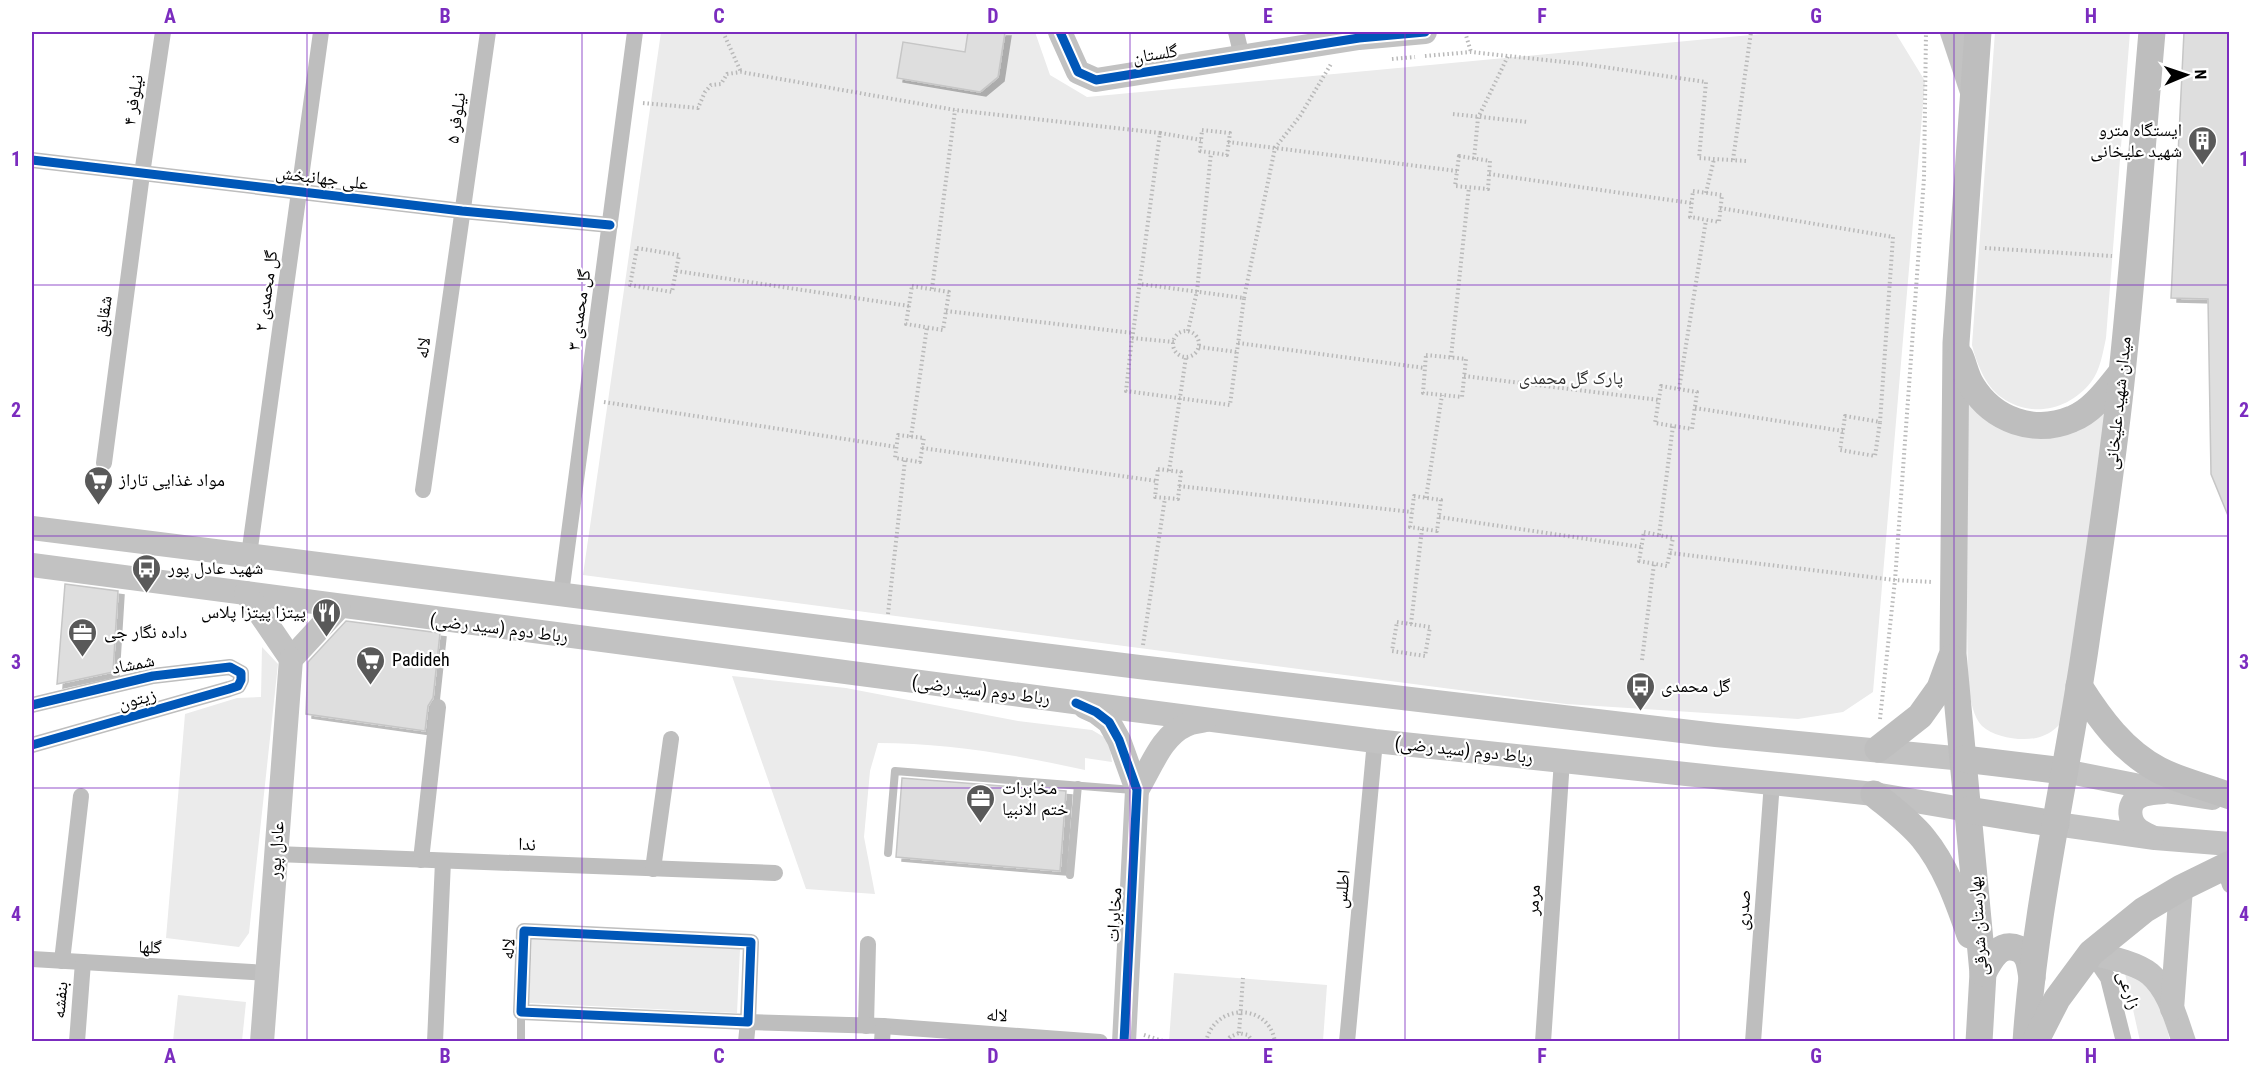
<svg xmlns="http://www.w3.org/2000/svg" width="2261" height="1073" viewBox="0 0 2261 1073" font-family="'Roboto Condensed','Noto Naskh Arabic',sans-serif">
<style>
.green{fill:#ebebeb}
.building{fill:#dedede;stroke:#c6c6c6;stroke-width:1.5;filter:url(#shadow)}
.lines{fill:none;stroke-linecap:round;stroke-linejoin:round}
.path{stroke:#b9b9b9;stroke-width:4;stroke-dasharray:1.5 3;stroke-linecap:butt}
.lane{stroke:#bebebe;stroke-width:8}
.street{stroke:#bebebe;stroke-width:16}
.secondary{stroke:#c2c2c2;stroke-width:24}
.primary{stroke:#bebebe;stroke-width:27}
.cycleway-casing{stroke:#fff;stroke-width:13}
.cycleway{stroke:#0057b8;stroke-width:9}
.grid{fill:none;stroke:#7b2cbf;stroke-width:1.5;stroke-opacity:0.55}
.labels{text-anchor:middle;stroke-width:4.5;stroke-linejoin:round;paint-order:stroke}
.street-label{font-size:18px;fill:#000;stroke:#fff}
.poi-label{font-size:18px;fill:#000;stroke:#fff;text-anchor:start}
.park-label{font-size:18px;fill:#313131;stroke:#fff}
.neatline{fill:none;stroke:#7b2cbf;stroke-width:2}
.grid-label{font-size:20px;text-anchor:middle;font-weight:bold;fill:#7b2cbf}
</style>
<defs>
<filter id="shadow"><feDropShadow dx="6" dy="4" stdDeviation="0" flood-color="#0004"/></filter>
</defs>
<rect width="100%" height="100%" fill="#fff"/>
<g class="green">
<path d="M661,32H1035L1050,75L1087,97L1782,32H1895L1925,81L1873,692L1843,712L1798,719L1566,704L583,575Z"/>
<path d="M1995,32H2130L2106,338C2103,352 2100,371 2091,382C2069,410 2031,419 2001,397C1986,387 1976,362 1972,345Z"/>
<path d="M1968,396L2023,434L2107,408L2091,535L2060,724C2054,730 2049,734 2040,737C2024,742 1995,738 1982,726C1973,717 1971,700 1968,688L1966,550Z"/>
<path d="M262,647L278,664L249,933L239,947L166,938L185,714L237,698L261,697Z"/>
<path d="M732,676L846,688L1018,721L1092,730L1109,740L1112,762L1085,758V770C1017,755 948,743 878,743L870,771L864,837L875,894L806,889Z"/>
<path d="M532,939L740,949L737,1013L529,1003Z"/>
<path d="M2124,969L2145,981L2160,1000L2170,1041H2140Z"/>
<path d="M1174,973L1327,985L1323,1041H1169Z"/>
<path d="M178,995L246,1002L242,1041H173Z"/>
</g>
<g class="building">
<path d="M968,32H1005L998,77L980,92L897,78L903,42L965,52Z"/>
<path d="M2184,32H2229V518L2211,474L2208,299L2171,298Z"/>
<path d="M65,584L118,591L113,672L57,684Z"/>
<path d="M346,621L440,633L433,698L428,706L425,731L306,714L308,662Z"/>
<path d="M902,778L1066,791L1060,871L896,857Z"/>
</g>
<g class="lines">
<g class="path">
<path d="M723,32L741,72"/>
<path d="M1465,32L1471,52"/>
<path d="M1425,56L1471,52L1583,64L1706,82L1699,158L1746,161"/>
<path d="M1392,59L1415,57"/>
<path d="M643,103L698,108L705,92L711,85L721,84L727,74L741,72L955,110L1160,133L1133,333L1132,338L1126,391L1230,405L1244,298L1140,284"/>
<path d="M1453,114L1528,122"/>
<path d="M1202,130L1230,133L1227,155L1200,151Z"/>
<path d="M1160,133L1201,140"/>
<path d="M1228,142L1457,171"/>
<path d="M1459,156L1490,161L1488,189L1455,186Z"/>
<path d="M1474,159L1478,118L1508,56"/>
<path d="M1733,160L1751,32"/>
<path d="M1489,174L1691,203"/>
<path d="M1693,191L1722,195L1719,222L1690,217Z"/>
<path d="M1706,193L1714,159"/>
<path d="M1720,208L1893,237L1880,422"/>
<path d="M637,248L679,255L672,292L630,285Z"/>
<path d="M1985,248L2112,256"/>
<path d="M676,271L909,306"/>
<path d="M912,286L949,292L943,330L906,324Z"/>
<path d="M932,289L955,110"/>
<path d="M1244,298L1275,148L1300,116L1331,64"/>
<path d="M946,311L1133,333"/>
<path d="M1188,331L1197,291L1211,153"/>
<circle cx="1186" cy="344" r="13"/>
<path d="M1132,338L1174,342"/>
<path d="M1238,343L1425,368"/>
<path d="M1199,347L1237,352"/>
<path d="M1426,355L1466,359L1462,397L1423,393Z"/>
<path d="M1451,357L1469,187"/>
<path d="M1464,376L1659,400"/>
<path d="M1661,386L1697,392L1692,429L1655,423Z"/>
<path d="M1679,389L1706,220"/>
<path d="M604,402L897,447"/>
<path d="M1695,408L1843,431"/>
<path d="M1845,416L1880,422L1875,456L1840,450Z"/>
<path d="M898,435L924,438L920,462L895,458Z"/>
<path d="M911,437L927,327"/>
<path d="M922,448L1157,481"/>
<path d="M1158,469L1181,472L1178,499L1155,497Z"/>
<path d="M1169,471L1186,357"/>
<path d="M1179,486L1412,512"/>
<path d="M1414,496L1441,500L1437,531L1410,527Z"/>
<path d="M1426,498L1442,395"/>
<path d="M1439,517L1641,547"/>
<path d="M1644,532L1673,538L1667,566L1639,561Z"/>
<path d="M1659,535L1673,426"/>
<path d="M1670,553L1895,580L1932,582"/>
<path d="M888,614L905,460"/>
<path d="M1397,622L1430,627L1425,656L1392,651Z"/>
<path d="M1411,624L1422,529"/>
<path d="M1143,645L1165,498"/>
<path d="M1642,660L1654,564"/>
<path d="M1880,719L1895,580L1924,178L1926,32"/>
<path d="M1239,1033L1243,978"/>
<path d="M1144,1035L1166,1042"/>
<path d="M1206,1042C1214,1003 1269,1002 1275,1042"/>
<path d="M1227,1042L1230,1037L1239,1033L1248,1035L1253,1042"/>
</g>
<g class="lane">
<path d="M888,853L895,771L1133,790"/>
<path d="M1070,875L1078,785"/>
<path d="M521,1012V1042"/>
</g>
<g class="street">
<path d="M1236,32L1242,57"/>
<path d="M32,160L462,211L610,225"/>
<path d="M104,463L142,174L163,32"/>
<path d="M423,490L488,32"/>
<path d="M249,555L321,32"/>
<path d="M561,594L635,32"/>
<path d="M32,705L153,676L230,667L241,673V680L238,686L229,689L32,745"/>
<path d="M276,854L775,873"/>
<path d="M421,860L438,707"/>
<path d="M2224,867L2230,885"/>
<path d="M653,869L671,739"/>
<path d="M524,931L751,942L748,1022L521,1012Z"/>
<path d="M2091,953L2108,978L2124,1042"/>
<path d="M32,959L267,973"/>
<path d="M62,961L81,796"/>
<path d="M866,1026L868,944"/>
<path d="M77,1042L83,962"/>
<path d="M435,1042L443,861"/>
<path d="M746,1042L748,1022L883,1026L1100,1042"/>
<path d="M882,1042L883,1026"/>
<path d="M1347,1042L1375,741"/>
<path d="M1543,1042L1562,760"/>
<path d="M1753,1042L1772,782"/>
</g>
<g class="secondary">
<path d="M1060,32L1078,72L1096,80L1359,38L1425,32"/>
<path d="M1952,32L1973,95"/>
<path d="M32,528L1139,667L1716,735L1964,759"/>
<path d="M32,565L1134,710L1375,741L1874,794L1968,810"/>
<path d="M246,593L291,659"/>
<path d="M291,659L339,607"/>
<path d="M1085,707L1096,712L1109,722L1119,740L1137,790L1124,1042"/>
<path d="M2064,771L2165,791L2212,798"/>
<path d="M1137,790C1151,768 1161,736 1186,725C1192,722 1199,722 1205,720"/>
<path d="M2056,824L2155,838L2230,844"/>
<path d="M2152,837C2148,835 2143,833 2139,830C2129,823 2126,804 2139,797C2145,793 2156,793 2163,792"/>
<path d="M2091,953C2108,957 2137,963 2150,974C2169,990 2176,1019 2184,1042"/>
<path d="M2172,1009L2181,888"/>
<path d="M262,1042L291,659"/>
</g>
<g class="primary">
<path d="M1978,32L1956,343L1953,654L1983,973L1979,1042"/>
<path d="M1960,356C1964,365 1966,377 1972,386C1993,420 2034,435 2072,419C2093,411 2108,389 2122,372"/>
<path d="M2079,686C2100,719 2123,751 2159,770C2180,781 2207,787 2230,796"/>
<path d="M1878,749L1920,716L1940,688L1951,658"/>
<path d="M1964,759L2064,771"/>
<path d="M1874,794C1891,808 1909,821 1923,838C1946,866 1958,901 1970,935"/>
<path d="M1968,810L2056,824"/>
<path d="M1983,973C1991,958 2000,941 2019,949C2023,951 2026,954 2028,959C2030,964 2031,972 2032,978"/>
<path d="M2026,1042C2035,907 2067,775 2086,642C2099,552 2113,463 2122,373C2134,259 2142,145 2152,32"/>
<path d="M2035,1042L2057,999L2091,953L2144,910L2181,888L2230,864"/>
</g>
<defs>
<g id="cycleway">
<path d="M1060,32L1078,72L1096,80L1359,38L1425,32"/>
<path d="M32,160L462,211L610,225"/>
<path d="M1076,703L1096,712L1109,722L1119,740L1137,790L1124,1042"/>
<path d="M32,705L153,676L230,667L241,673V680L238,686L229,689L32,745"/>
<path d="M524,931L751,942L748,1022L521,1012Z"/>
</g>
</defs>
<use href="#cycleway" class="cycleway-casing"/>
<use href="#cycleway" class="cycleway"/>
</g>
<path class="grid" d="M307,32V1042M582,32V1042M856,32V1042M1130,32V1042M1405,32V1042M1679,32V1042M1954,32V1042M32,285H2230M32,536H2230M32,788H2230"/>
<defs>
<symbol id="building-pin" viewBox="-11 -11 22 30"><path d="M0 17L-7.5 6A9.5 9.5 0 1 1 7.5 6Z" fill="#595959" stroke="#fff"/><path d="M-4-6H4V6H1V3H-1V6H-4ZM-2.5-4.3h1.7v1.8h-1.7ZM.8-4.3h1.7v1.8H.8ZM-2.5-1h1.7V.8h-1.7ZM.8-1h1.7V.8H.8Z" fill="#fff"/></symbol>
<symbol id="supermarket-pin" viewBox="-11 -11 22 30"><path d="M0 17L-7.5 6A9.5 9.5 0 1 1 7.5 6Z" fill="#595959" stroke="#fff"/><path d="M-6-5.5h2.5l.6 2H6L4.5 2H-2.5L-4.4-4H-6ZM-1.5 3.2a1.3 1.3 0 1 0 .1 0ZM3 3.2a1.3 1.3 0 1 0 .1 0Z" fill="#fff"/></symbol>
<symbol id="bus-pin" viewBox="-11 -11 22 30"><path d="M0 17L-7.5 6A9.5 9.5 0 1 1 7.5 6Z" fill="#595959" stroke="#fff"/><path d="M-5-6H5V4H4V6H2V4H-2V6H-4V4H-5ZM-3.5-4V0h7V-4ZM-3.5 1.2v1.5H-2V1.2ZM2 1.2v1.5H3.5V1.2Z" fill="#fff"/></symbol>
<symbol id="restaurant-pin" viewBox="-11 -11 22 30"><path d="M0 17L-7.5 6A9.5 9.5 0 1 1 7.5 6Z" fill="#595959" stroke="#fff"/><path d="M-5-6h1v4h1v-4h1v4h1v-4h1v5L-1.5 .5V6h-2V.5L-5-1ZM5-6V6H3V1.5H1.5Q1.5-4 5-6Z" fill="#fff"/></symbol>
<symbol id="office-pin" viewBox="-11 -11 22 30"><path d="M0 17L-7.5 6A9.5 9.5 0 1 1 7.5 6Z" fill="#595959" stroke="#fff"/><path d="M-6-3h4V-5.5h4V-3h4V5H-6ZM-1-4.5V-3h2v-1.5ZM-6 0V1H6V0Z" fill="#fff"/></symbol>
</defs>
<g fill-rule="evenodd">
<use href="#building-pin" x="2186" y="124" width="33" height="45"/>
<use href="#supermarket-pin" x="82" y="464" width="33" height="45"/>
<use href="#bus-pin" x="130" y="552" width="33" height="45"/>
<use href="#restaurant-pin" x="310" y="596" width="33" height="45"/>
<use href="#office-pin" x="66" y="616" width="33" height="45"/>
<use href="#supermarket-pin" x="354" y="644" width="33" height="45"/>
<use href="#bus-pin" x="1624" y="670" width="33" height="45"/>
<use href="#office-pin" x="964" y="782" width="33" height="45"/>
</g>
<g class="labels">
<g class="street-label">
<text transform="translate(1155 54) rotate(-9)" y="6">گلستان</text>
<text transform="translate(133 100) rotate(-81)" y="6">نیلوفر ۴</text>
<text transform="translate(456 118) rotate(-82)" y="6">نیلوفر ۵</text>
<text transform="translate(322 178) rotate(7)" y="6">علی جهانبخش</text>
<text transform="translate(266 291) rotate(-82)" y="6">گل محمدی ۲</text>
<text transform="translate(579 310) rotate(-82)" y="6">گل محمدی ۳</text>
<text transform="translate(103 316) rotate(-82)" y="6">شقایق</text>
<text transform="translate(423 348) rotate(-82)" y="6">لاله</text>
<text transform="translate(2118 403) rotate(-84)" y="6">میدان شهید علیخانی</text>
<text transform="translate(499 628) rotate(7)" y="6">رباط دوم (سید رضی)</text>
<text transform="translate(133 664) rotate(-11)" y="6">شمشاد</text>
<text transform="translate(981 690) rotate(7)" y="6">رباط دوم (سید رضی)</text>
<text transform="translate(137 699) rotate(-15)" y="6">زیتون</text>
<text transform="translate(1464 750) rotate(6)" y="6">رباط دوم (سید رضی)</text>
<text transform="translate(527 844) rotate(2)" y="6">ندا</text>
<text transform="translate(276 850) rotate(-86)" y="6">عادل پور</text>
<text transform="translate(1342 889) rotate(-85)" y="6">اطلس</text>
<text transform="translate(1533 900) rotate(-86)" y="6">مرمر</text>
<text transform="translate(1743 910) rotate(-86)" y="6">صدری</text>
<text transform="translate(1114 915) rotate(-87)" y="6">مخابرات</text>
<text transform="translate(1978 926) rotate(-94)" y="6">بهارستان شرقی</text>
<text transform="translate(150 947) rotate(3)" y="6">گلها</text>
<text transform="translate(508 949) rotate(-85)" y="6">لاله</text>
<text transform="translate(2129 990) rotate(72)" y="6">زارعی</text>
<text transform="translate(60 1000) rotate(-85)" y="6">بنفشه</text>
<text transform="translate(997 1015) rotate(4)" y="6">لاله</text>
</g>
<g class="poi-label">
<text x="2182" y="136" text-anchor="end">ایستگاه مترو<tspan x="2182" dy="21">شهید علیخانی</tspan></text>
<text x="119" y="486">مواد غذایی تاراز</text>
<text x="168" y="574">شهید عادل پور</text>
<text x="306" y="618" text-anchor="end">پیتزا پیتزا پلاس</text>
<text x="104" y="638">داده نگار جی</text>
<text x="392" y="666">Padideh</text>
<text x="1661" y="692">گل محمدی</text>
<text x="1002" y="794">مخابرات<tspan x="1002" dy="21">ختم الانبیا</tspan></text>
</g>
<g class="park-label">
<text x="1571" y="384">پارک گل محمدی</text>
</g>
</g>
<rect width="2261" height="1073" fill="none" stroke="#ffffff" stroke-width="66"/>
<g transform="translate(2186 75) rotate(88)" stroke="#ffffff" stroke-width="4.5" paint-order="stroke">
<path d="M0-4.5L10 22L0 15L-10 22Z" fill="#000000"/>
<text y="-9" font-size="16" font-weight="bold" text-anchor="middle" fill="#000000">N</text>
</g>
<rect x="33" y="33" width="2195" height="1007" class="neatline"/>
<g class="grid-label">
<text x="170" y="23">A</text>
<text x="445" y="23">B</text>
<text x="719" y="23">C</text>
<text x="993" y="23">D</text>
<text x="1268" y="23">E</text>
<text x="1542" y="23">F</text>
<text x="1816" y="23">G</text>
<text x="2091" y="23">H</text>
<text x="16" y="166">1</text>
<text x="2244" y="166">1</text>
<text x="16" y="417">2</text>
<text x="2244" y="417">2</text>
<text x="16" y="669">3</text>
<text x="2244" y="669">3</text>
<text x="16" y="921">4</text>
<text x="2244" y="921">4</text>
<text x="170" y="1063">A</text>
<text x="445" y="1063">B</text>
<text x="719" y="1063">C</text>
<text x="993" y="1063">D</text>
<text x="1268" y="1063">E</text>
<text x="1542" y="1063">F</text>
<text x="1816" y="1063">G</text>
<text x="2091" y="1063">H</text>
</g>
</svg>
